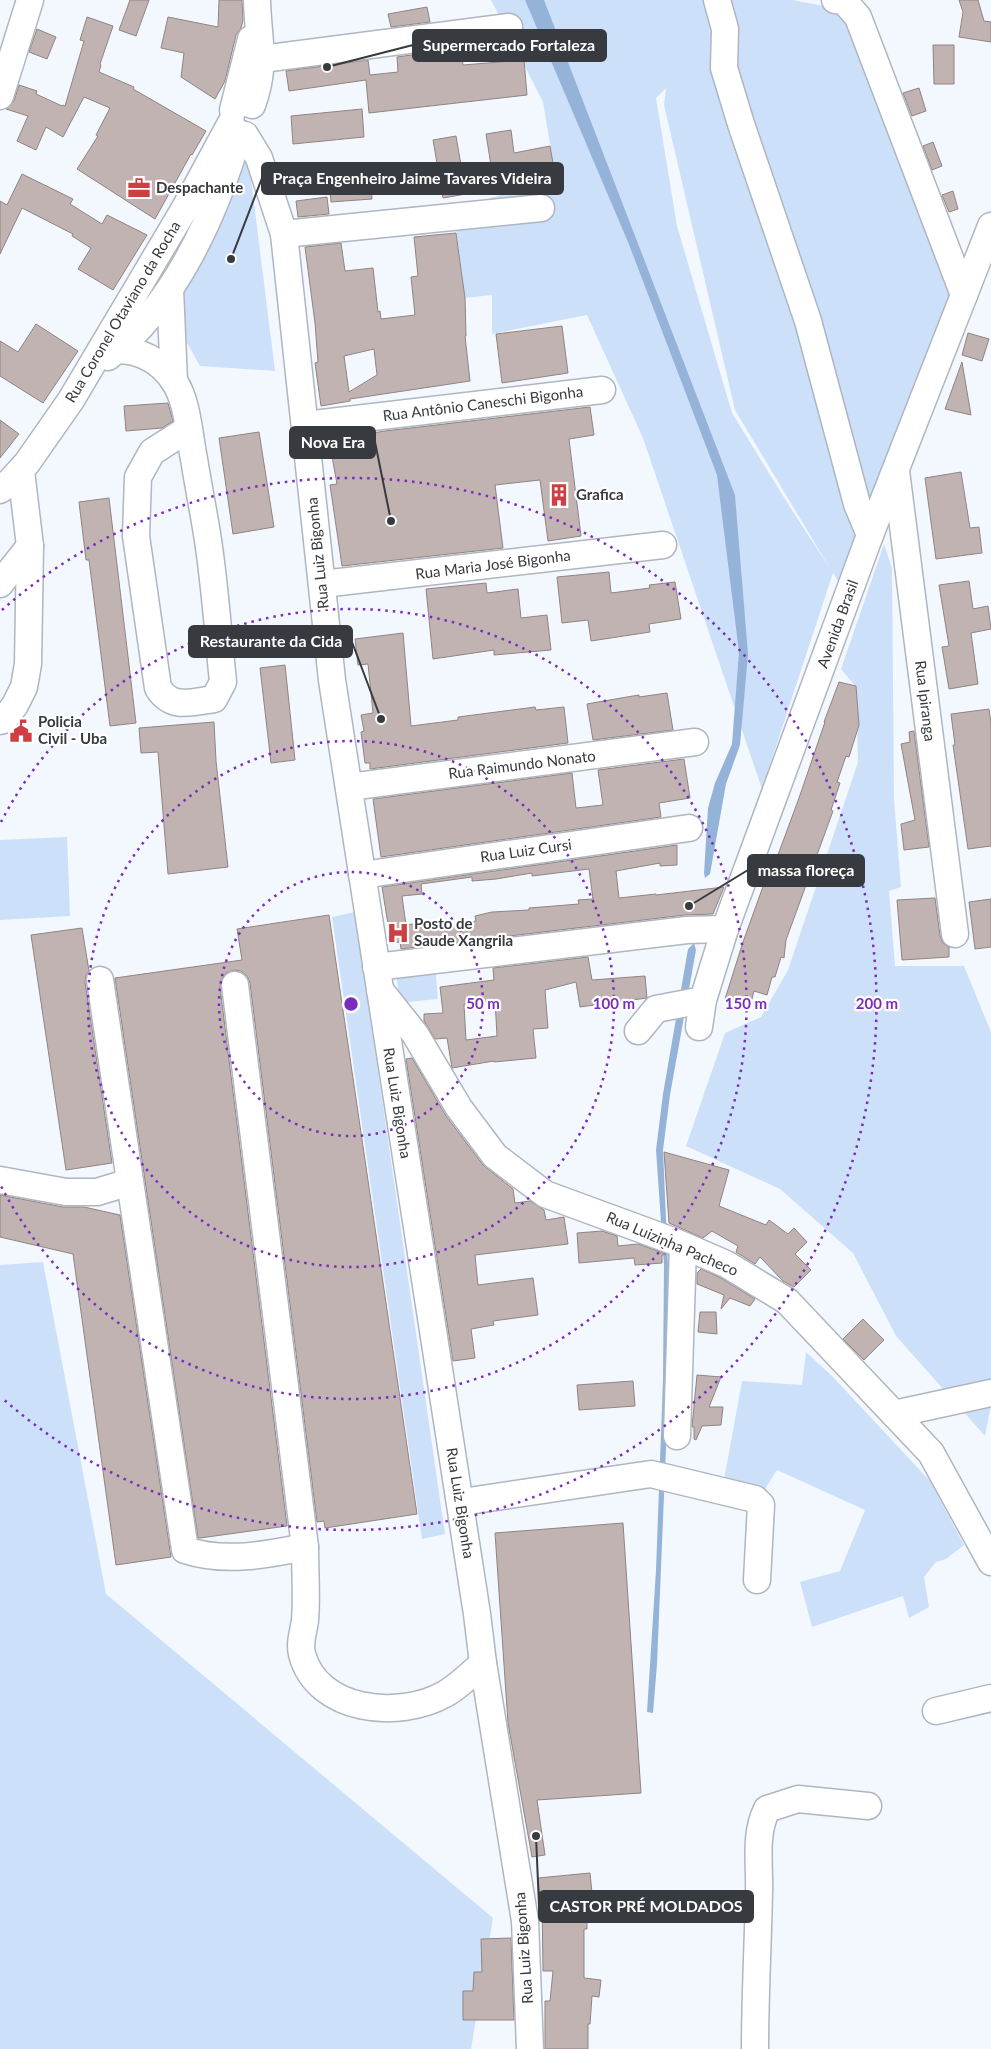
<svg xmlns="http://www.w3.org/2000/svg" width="991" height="2049" viewBox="0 0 991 2049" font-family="Lato,sans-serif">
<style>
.green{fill:#cde0f9;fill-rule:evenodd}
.water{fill:#95b3d9}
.building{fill:#c0b3b2;stroke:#908483;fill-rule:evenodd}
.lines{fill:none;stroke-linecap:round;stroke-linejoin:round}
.minor-casing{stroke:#afb6bf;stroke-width:29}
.minor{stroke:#fff;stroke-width:26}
.ring{fill:none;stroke:#7b2cbf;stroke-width:2.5;stroke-dasharray:2.5 5}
.labels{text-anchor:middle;stroke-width:4.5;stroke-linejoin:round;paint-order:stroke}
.poi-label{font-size:15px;font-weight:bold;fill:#373a3e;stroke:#fff;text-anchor:start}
.street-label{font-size:15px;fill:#373a3e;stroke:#fff}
.centre{fill:#7b2cbf;stroke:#fff;stroke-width:2.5}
.ring-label{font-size:15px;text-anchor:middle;font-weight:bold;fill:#7b2cbf;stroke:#fff;stroke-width:4.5;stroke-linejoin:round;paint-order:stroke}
.leader{fill:none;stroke:#373a3e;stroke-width:2}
.callout-dot{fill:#373a3e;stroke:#fff;stroke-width:2}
.callout{fill:#373a3e;stroke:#373a3e;stroke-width:2}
.callout-label{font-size:16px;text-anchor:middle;font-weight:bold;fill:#fff}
</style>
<rect width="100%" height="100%" fill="#f3f8fe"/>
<g class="green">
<path d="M491,0H793L854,12L959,292L842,587L833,573L762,789L643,438L587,315L492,334V295L465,298L456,227L490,223V198L556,180L543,102ZM666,88L664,105L735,410L831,570L788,504L732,413L677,226L656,98Z"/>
<path d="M248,155L275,371L200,366L186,341L175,305L227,212Z"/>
<path d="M884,544L892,568L894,800L901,887L889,891L895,966H964L991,1032V1405L985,1436L896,1336L853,1253L780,1189L686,1146L725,1033L761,1017L788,970L858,762L856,687L841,669Z"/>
<path d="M67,837L70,916L0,920V840Z"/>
<path d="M355,912L445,1534L422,1539L332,917Z"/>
<path d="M435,964L438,999L408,1002L398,990L396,968Z"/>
<path d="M43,1262L106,1594L493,1918L471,2049H0V1265Z"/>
<path d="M806,1352L833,1377L930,1481L964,1545L946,1559L936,1562L924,1577L929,1607L909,1618L903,1596L812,1627L800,1582L840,1571L865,1510L777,1470L765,1489L724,1480L742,1381L802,1385Z"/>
</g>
<g class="water">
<path d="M525,0H544L735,495L748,654L740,745L726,784L710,874L705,878L704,873L708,808L715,783L732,744L739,652L717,475L628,242Z"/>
<path d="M694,943L696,950L670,1095L663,1150L668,1265L666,1448L657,1664L653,1713L647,1712L656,1570L663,1379L664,1265L656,1150L663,1094L688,949Z"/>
</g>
<g class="building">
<path d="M130,0H149L136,36L119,30Z"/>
<path d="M219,0H242L243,20L241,28L236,35L225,81L215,99L181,77L184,53L161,48L168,17L218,27Z"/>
<path d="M959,0H978L984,21L991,22V42L959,37L963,12Z"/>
<path d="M427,7L430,22L391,27L388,14Z"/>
<path d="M87,17L113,26L100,64L101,65L99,72L134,87L133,89L206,131L192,155L191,154L155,219L77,169L98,136L96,135L110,108L84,97L63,137L46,127L36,150L17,141L28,116L6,109L14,101L19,85L37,91L36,94L62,106L63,105L65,106L84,41L80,40Z"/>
<path d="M37,29L56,37L47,59L29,52Z"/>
<path d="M933,45H954V84H934Z"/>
<path d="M461,48L463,65L524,60L527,95L369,113L366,80L289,91L286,71L368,60L370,75L398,72L397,57Z"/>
<path d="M919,88L926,111L912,116L903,93Z"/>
<path d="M362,109L364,137L293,144L291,116Z"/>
<path d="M511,130L514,153L550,146L556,180L495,191L486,134Z"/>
<path d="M456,136L466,194L443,198L433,140Z"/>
<path d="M933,142L942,166L932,170L923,146Z"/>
<path d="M370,172L372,199L331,202L329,176Z"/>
<path d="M22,174L73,199L70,204L102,224L107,215L147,235L113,290L78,269L91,248L72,236L73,234L22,208L0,254V201L7,205Z"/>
<path d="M953,191L958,209L949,212L942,195Z"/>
<path d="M327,197L329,214L298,217L296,201Z"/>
<path d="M456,233L465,298L466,336H465L470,381L350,399V401L321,406L315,363L318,362L315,323L305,247L341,243L345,271L373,268L378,312L380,311L381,319L415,315L411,277L418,276L414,237ZM374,349L377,375L349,392L344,356Z"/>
<path d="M36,324L78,351L43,403L0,376V341L18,352Z"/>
<path d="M562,326L568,373L502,383L496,334Z"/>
<path d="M968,333L989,339L982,361L962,355Z"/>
<path d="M962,362L971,415L945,409Z"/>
<path d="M168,403L173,421L162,428L126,431L124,406Z"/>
<path d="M590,407L594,435L569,439L581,536L548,541L540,480L495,485L503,548L342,566L330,485L337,484L329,440L385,431Z"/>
<path d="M0,420L19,434L0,458Z"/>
<path d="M259,432L274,527L233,534L219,438Z"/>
<path d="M961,472L970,528L979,527L982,553L936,559L925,478Z"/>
<path d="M109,498L136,723L110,726L89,560H86L79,502Z"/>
<path d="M609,572L611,593L650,588L649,585L675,582L681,619L649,624L650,632L591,641L588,620L562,623L557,577Z"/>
<path d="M969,581L973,609L988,606L991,629L971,633L978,684L949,689L942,647L949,646L939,585Z"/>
<path d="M486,583L487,593L518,589L521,618L547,615L551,650L494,655V650L433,659L426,589Z"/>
<path d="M403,633L411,726L458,720V717L535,707L536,710L564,707L568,743L370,769V763H365L361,732L364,731L361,715L373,713L368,664L358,665L355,639Z"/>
<path d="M285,665L295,760L271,763L260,668Z"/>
<path d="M839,682L856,686L859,725L849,757L846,756L837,782L840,783L831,810L833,811L786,940L784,958L781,957L775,977H772L767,995L754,991L750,1006L725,999L743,942L769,870L772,871L799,798L825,722H824Z"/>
<path d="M667,693L673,730L593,740L587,704L621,698L639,695V697Z"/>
<path d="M989,709L991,723V846L968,849L953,745H955L951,714Z"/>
<path d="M214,722L216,761L228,867L168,874L158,752L141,753L139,728Z"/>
<path d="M914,731L929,847L904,850L901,824L915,820L901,744L910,742L909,732Z"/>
<path d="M684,759L690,798L659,803L661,817L381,857L373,799L572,773L576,808L603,805L598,770Z"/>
<path d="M677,845V865L660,866V863L616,871L619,898L656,894V895L724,887L713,914L685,915L401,949L400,942L391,943L382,887ZM589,869L593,899L578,900L579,904L529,908V910L492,912L475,916L476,921L433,928L432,921L406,925L402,896L422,894L421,884L472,877V881L496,879L532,873V876Z"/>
<path d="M935,898L940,936L943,943L949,947V957L902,960L897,900Z"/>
<path d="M991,899V947L975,949L969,902Z"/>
<path d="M329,915L417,1514L325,1528L324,1521L317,1522L250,983L247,976L241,971L234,970L226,973L221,980L220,987L287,1526L200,1538H198L115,978L242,960L237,929Z"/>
<path d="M82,928L89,971L86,975L85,982L112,1163L66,1170L31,935Z"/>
<path d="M588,957L592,980L645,976L647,998L580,1007L576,982L545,990L548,1028L533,1029L536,1058L494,1062V1061L452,1068L447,1038L435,1039L424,1021V1014L443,1013L440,987L494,980L493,968ZM495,1000L497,1036L466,1040L464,1004Z"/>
<path d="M412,1058L446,1116L483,1165L513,1189L515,1203L530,1201L544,1210L546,1220L564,1217L568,1244L475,1255L478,1285L533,1278L538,1315L493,1321L494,1325L471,1329L475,1358L453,1361L406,1059Z"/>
<path d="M664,1152L729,1170L719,1206L766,1225L769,1220L788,1234L794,1228L807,1242L795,1254L811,1270L794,1287L783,1281L760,1257L755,1264L736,1252L738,1246L712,1231L703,1238L669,1223Z"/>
<path d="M0,1195L63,1207H84L120,1215L171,1557L116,1565L73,1254L0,1237Z"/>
<path d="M602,1231L617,1236L618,1246L638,1244L666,1254L662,1255V1263L635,1265L634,1258L579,1263L577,1233Z"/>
<path d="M701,1269L719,1277L755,1299L750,1306L730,1298L721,1309L724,1295L697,1284V1273Z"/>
<path d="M700,1312H716L717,1334L698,1332Z"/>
<path d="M863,1319L884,1340L864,1360L843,1339Z"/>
<path d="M697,1375L721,1377L709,1407H723L721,1425L702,1426L696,1440L694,1439V1427H692Z"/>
<path d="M633,1381L635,1406L579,1410L577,1385Z"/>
<path d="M623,1523L641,1793L537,1800L545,1855L532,1857L508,1723L495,1533Z"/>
<path d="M590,1873L592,1893L587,1894V1929H584V1978L601,1980L599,1997L592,1996L590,2024H588V2049H545V2001H550L553,1971H543L542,1898H540L538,1878Z"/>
<path d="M511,1938L514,2020H463V1991H473L474,1972H482L481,1939Z"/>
</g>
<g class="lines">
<defs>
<g id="minor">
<path d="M717,0L725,29L724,68L741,124L808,321L857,504L870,535"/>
<path d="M835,0L844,1L858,17L964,295"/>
<path d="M262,59L509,27"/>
<path d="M0,96L30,0"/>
<path d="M252,105C267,64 258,41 257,0"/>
<path d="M233,110L251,39"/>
<path d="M245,135L259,158L284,234L332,680L477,1614L483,1663L525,1921L530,2049"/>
<path d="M284,234L541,208"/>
<path d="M170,289L174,381"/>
<path d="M117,350C140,350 161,361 174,381C188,402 189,435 194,459C198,484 203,509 207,534C215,583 218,633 223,682L214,699C191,702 172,710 158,688L136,536L138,477L152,452L188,429"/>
<path d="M108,357C175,305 216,213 239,133"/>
<path d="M305,425L602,390"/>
<path d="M896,471L955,934"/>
<path d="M0,490L7,485L27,463L71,400L185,208L231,123"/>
<path d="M0,584L30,546"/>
<path d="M322,584L663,545"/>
<path d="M0,721L4,720L15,705L24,687L28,664L30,546L21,471"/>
<path d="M349,787L695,742"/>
<path d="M362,875L689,828"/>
<path d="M376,967L687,930L725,929"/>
<path d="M100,980L185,1550C224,1563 266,1555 305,1547"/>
<path d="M235,985L305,1547C305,1570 307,1598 305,1620C304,1630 299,1643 302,1654C317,1712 399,1720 445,1694C459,1686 471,1674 483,1663"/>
<path d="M380,990L415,1034L459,1108L495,1156L545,1194L673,1241L726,1264L787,1301L931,1453L991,1562"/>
<path d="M699,1027L703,1000L725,929L870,535L991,226"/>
<path d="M638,1031L656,1009L703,1000"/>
<path d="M0,1180L66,1192H97L130,1182"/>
<path d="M894,1414L991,1393"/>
<path d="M677,1436L683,1246"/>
<path d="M459,1495L462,1502L651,1474L755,1499L761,1505L757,1580"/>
<path d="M936,1711L991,1698"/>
<path d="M755,2049C755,1997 758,1944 759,1892C760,1864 754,1835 767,1809L798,1799L868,1806"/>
</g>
</defs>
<use href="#minor" class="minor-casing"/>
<use href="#minor" class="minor"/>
</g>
<g class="ring">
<circle cx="351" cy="1004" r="132"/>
<circle cx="351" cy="1004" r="263"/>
<path d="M1 822A395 395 0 1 1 1 1186"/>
<path d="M2 610A526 526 0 1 1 2 1398"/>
</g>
<defs>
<symbol id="office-bare" viewBox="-9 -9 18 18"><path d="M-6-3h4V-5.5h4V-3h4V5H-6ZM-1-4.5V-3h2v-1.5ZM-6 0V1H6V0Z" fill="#ce3e42" stroke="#fff" stroke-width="2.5" paint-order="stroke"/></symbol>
<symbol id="building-bare" viewBox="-9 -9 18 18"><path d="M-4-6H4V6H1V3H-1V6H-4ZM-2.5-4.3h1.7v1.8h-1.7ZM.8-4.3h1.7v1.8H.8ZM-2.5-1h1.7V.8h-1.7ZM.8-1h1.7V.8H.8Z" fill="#ce3e42" stroke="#fff" stroke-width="2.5" paint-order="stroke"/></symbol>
<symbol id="civic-bare" viewBox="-9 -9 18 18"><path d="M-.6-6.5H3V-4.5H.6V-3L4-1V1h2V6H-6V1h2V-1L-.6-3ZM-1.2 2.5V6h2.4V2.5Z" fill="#ce3e42" stroke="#fff" stroke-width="2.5" paint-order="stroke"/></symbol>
<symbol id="hospital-bare" viewBox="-9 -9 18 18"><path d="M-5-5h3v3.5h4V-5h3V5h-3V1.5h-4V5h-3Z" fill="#ce3e42" stroke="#fff" stroke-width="2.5" paint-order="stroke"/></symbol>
</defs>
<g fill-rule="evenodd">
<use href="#office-bare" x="123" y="172" width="32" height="32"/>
<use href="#building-bare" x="543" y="479" width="32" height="32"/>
<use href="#civic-bare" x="5" y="715" width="32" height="32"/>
<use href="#hospital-bare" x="382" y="917" width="32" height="32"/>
</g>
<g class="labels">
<g class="poi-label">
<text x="156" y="193">Despachante</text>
<text x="576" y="500">Grafica</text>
<text x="38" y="727">Policia<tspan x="38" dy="17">Civil - Uba</tspan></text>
<text x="414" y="929">Posto de<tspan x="414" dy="17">Saude Xangrila</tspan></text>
</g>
<g class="street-label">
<text transform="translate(123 312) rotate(-59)" y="5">Rua Coronel Otaviano da Rocha</text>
<text transform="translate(483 404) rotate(-7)" y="5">Rua Antônio Caneschi Bigonha</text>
<text transform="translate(318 553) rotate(-96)" y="5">Rua Luiz Bigonha</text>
<text transform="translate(493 565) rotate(-7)" y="5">Rua Maria José Bigonha</text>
<text transform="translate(838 624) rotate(-70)" y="5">Avenida Brasil</text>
<text transform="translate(925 701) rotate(83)" y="5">Rua Ipiranga</text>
<text transform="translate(522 765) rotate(-7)" y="5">Rua Raimundo Nonato</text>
<text transform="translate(526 851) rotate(-8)" y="5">Rua Luiz Cursi</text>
<text transform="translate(397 1103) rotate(81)" y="5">Rua Luiz Bigonha</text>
<text transform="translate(672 1244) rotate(23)" y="5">Rua Luizinha Pacheco</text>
<text transform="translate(460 1503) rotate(81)" y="5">Rua Luiz Bigonha</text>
<text transform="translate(524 1948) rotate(-94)" y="5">Rua Luiz Bigonha</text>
</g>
</g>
<circle cx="351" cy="1004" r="8" class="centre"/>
<g class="ring-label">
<text x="483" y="1009">50 m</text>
<text x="614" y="1009">100 m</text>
<text x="746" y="1009">150 m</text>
<text x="877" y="1009">200 m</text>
</g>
<path class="leader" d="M327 67L413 45M231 259L262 178M391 521L375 442M381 719L352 642M689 906L748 870M536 1836L539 1906"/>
<g class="callout-dot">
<circle cx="327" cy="67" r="5"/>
<circle cx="231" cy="259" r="5"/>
<circle cx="391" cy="521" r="5"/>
<circle cx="381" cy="719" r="5"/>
<circle cx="689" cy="906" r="5"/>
<circle cx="536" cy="1836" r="5"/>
</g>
<g class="callout">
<rect x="413" y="30" width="193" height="31" rx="5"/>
<rect x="262" y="163" width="301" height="31" rx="5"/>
<rect x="290" y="427" width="85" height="31" rx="5"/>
<rect x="189" y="626" width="163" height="31" rx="5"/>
<rect x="748" y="855" width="116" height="31" rx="5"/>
<rect x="539" y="1891" width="214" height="31" rx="5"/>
</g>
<g class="callout-label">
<text x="509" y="51">Supermercado Fortaleza</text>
<text x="412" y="184">Praça Engenheiro Jaime Tavares Videira</text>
<text x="333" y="448">Nova Era</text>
<text x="271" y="647">Restaurante da Cida</text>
<text x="806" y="876">massa floreça</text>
<text x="646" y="1912">CASTOR PRÉ MOLDADOS</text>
</g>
</svg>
